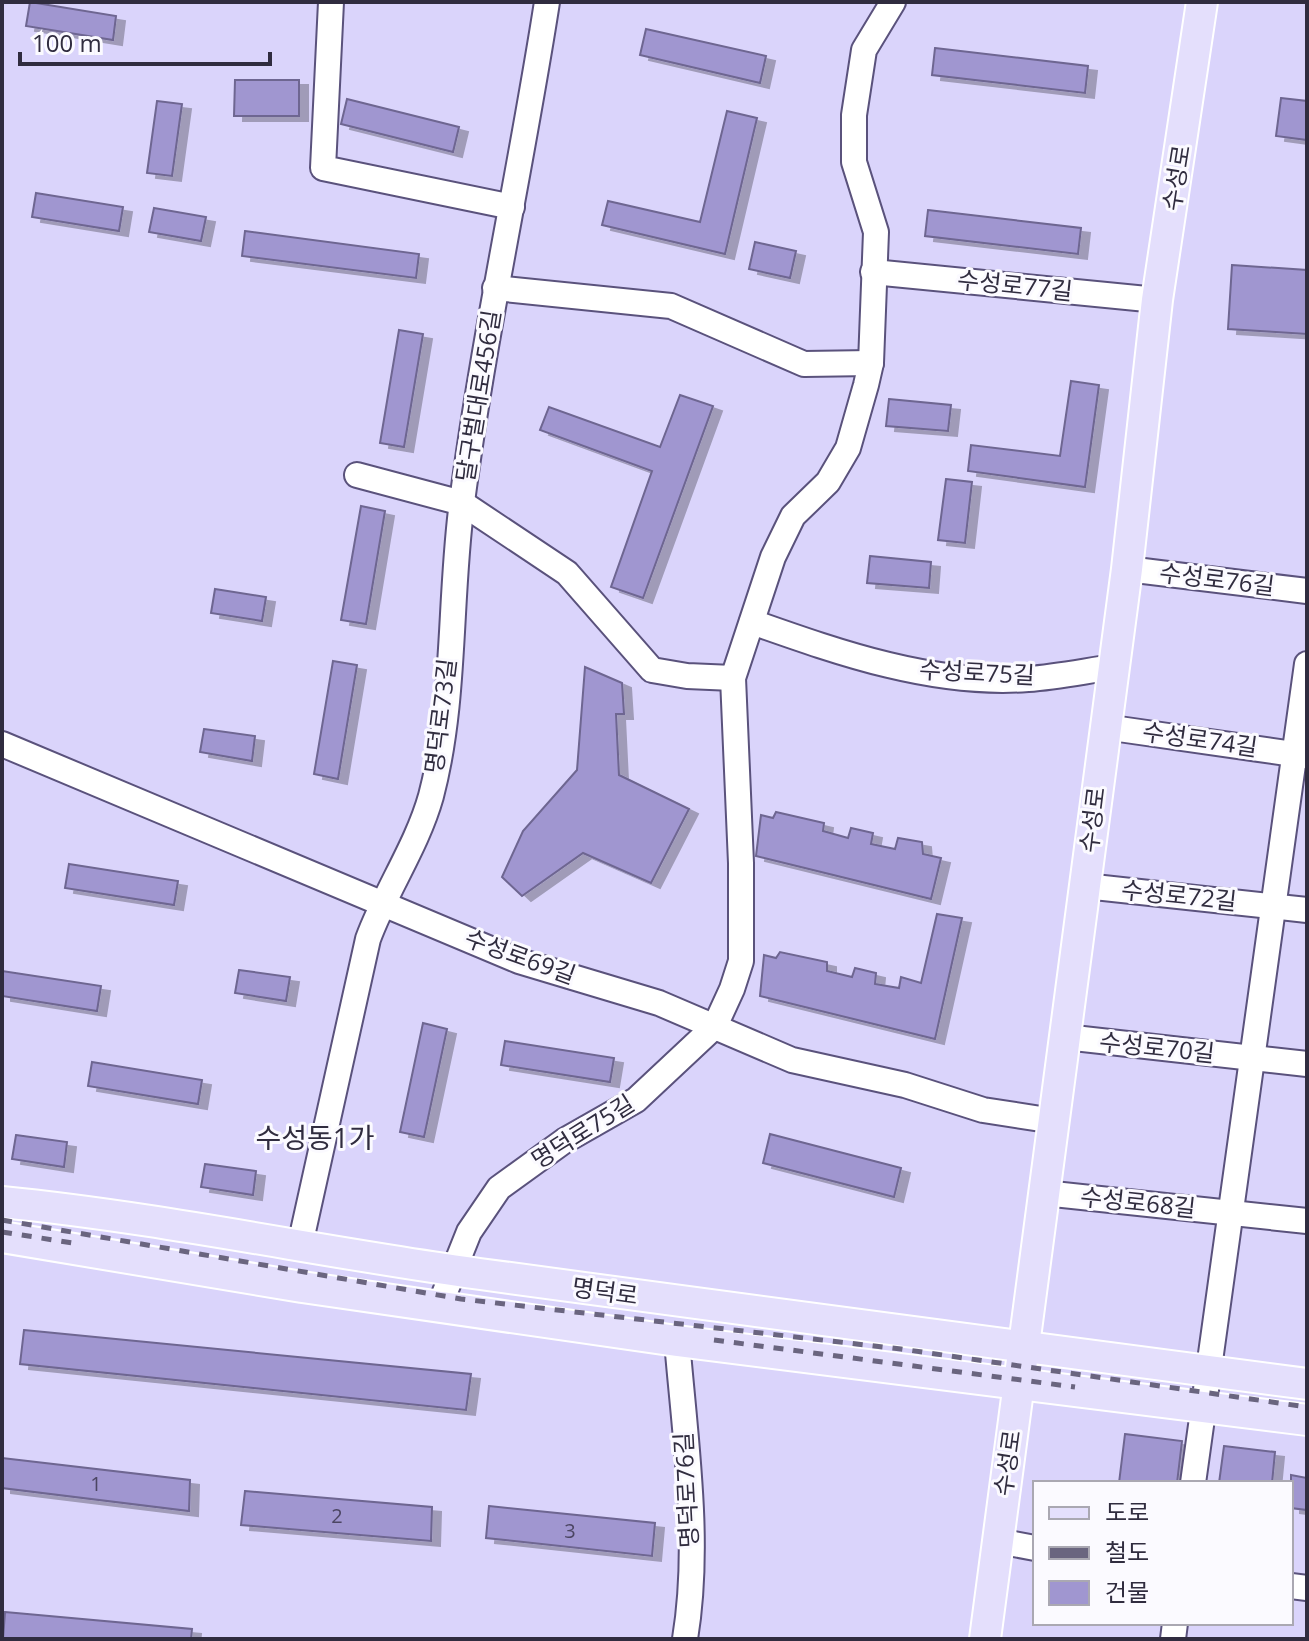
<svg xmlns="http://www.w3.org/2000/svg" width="1309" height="1641" viewBox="0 0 1309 1641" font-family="'Open Sans','Noto Sans KR',sans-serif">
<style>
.building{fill:#a096d0;stroke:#6e6691;stroke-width:2;filter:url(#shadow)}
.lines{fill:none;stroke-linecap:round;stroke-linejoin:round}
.minor-casing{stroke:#5a527c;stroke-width:28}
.major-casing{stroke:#fff;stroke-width:34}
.minor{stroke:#fff;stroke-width:24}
.major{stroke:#e4dffc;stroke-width:30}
.rail{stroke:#6a657f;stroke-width:5;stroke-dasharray:10 10;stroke-linecap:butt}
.labels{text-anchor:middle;stroke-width:6;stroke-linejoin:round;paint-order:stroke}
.number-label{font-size:20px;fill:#4c4663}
.street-label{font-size:24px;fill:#302c3f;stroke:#fbfaff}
.quarter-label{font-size:28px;fill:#302c3f;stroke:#fbfaff}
</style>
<defs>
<filter id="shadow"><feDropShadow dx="9" dy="5" stdDeviation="0" flood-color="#0004"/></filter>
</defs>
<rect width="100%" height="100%" fill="#dad4fb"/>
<g class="building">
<path d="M30,2L116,16L113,40L26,26Z"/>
<path d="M646,29L766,56L760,83L640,55Z"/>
<path d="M935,48L1088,66L1085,93L932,75Z"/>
<path d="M235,80H299V116H234Z"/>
<path d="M1281,98L1307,101V140L1276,136Z"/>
<path d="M347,99L459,127L453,152L341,124Z"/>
<path d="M157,101L182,104L172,176L147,173Z"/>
<path d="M727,111L757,118L725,254L602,225L608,201L700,222Z"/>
<path d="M36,193L123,207L119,231L32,217Z"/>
<path d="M154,208L206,217L201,241L149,232Z"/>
<path d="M928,210L1081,228L1078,254L925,236Z"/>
<path d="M245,231L419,254L416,278L242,256Z"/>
<path d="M755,242L796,251L790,278L749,269Z"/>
<path d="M1232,265L1307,270V334L1228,329Z"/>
<path d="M399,330L423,334L404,447L380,443Z"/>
<path d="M1071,381L1099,385L1085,487L968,471L971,445L1060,456Z"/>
<path d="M680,395L713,406L643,598L611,587L652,471L540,430L549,407L660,447Z"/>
<path d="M889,399L951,405L948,431L886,426Z"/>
<path d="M946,479L972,482L965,543L938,540Z"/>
<path d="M361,506L385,511L366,624L341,620Z"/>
<path d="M870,556L931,562L929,588L867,583Z"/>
<path d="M215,589L266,597L262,621L211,613Z"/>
<path d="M333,661L357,665L338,779L314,774Z"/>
<path d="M585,667L622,683L624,714H616L619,775L689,809L651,883L583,853L522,896L502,877L523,831L577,770Z"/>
<path d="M204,729L255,736L252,761L200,752Z"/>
<path d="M776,812L824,823L823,831L848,838L851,828L873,833L871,844L895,849L898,838L922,842L923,854L941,858L931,899L756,856L761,815L773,818Z"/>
<path d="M69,864L178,881L174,905L65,888Z"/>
<path d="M937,914L962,918L935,1039L760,996L764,955L776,958L780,952L827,962V971L852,977L855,968L876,973L875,984L899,988L901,977L921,983Z"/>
<path d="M239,970L290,977L286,1001L235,993Z"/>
<path d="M2,971L101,986L97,1011L2,996Z"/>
<path d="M423,1023L447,1029L424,1137L400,1132Z"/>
<path d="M505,1041L614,1058L610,1082L501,1065Z"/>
<path d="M92,1062L202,1080L198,1104L88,1086Z"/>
<path d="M770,1134L901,1168L894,1197L763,1163Z"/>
<path d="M16,1135L67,1142L64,1167L12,1159Z"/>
<path d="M205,1164L256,1171L253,1195L201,1187Z"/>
<path d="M24,1330L471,1374L466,1410L20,1364Z"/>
<path d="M1125,1434L1182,1441L1177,1483H1119Z"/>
<path d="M1224,1446L1275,1452L1272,1483H1219Z"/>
<path d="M2,1458L190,1480L189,1511L2,1488Z"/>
<path d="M1291,1475L1307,1478V1510L1291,1508Z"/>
<path d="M245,1491L432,1507L431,1541L241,1525Z"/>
<path d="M489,1506L655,1523L652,1556L486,1538Z"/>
<path d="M5,1612L192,1629L191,1639H3Z"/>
</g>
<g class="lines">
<defs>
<g id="minor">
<path d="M331,2L323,168L512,207"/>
<path d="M873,272L1157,300"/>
<path d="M495,288L671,306L804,364L871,363"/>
<path d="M357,475L462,503L567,573L652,670L687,676L733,678"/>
<path d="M1127,569L1307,591"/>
<path d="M752,622C840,653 933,686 1028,679C1057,677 1085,671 1114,667"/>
<path d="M1105,727L1307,756"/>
<path d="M2,744L519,961L659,1003L792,1060L905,1085L983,1110L1054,1121"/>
<path d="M1085,886L1307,910"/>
<path d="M1065,1037L1307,1064"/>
<path d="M1044,1193L1307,1221"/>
<path d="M300,1245L368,939C386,890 417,846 431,796C456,701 449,599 462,502C484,334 521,169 547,2"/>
<path d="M439,1307L469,1232L499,1188L564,1141L636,1100L715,1026L732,989L741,961V863L733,678L773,557L793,516L828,482L848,448L866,385L871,363L876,232L854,162V115L864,50L893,2"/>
<path d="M677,1341C685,1438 701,1543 685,1639"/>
<path d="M1193,1483L1307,664"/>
<path d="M998,1541L1035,1548"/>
<path d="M1291,1586L1307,1588"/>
<path d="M1173,1639L1175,1623"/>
</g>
<g id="major">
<path d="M2,1202C163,1218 320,1252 480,1274C755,1313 1032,1346 1307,1384"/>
<path d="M2,1237L302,1287L677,1341L1307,1420"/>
<path d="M985,1639L1127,569L1157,300L1202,2"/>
</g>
</defs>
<use href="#minor" class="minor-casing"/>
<use href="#major" class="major-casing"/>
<use href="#minor" class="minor"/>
<use href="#major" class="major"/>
<g class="rail">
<path d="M2,1220L461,1299L901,1349L1307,1407"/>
<path d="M2,1232L73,1243"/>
<path d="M714,1340L1075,1387"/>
</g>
</g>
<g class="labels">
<g class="number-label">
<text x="96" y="1491">1</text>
<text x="337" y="1523">2</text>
<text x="570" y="1538">3</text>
</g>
<g class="street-label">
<text transform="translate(1177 178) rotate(-81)" y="8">수성로</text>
<text transform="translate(1015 286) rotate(6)" y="8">수성로77길</text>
<text transform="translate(479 396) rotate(-81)" y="8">달구벌대로456길</text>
<text transform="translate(1217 580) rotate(7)" y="8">수성로76길</text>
<text transform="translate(977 673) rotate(3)" y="8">수성로75길</text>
<text transform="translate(441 716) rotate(-83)" y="8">명덕로73길</text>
<text transform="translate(1200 740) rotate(8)" y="8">수성로74길</text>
<text transform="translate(1093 820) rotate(-83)" y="8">수성로</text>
<text transform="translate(1179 896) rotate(6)" y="8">수성로72길</text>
<text transform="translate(520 957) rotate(20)" y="8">수성로69길</text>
<text transform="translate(1157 1048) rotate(6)" y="8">수성로70길</text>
<text transform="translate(583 1132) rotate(-32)" y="8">명덕로75길</text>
<text transform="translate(1138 1203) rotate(6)" y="8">수성로68길</text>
<text transform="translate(605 1292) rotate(8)" y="8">명덕로</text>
<text transform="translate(1008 1463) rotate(-82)" y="8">수성로</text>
<text transform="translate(687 1490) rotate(-93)" y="8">명덕로76길</text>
</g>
<g class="quarter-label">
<text x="315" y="1148">수성동1가</text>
</g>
</g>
<rect width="1309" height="1641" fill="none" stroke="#302c3f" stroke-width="8"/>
<rect x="1033" y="1481" width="260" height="144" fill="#fbfaff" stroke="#aaa8b2" stroke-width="2"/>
<rect x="1049" y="1507" width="40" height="12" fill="#e4dffc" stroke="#aaa8b2" stroke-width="2"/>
<text x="1105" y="1521" font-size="24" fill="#302c3f">도로</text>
<rect x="1049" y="1547" width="40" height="12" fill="#6a657f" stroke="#aaa8b2" stroke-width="2"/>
<text x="1105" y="1561" font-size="24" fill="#302c3f">철도</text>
<rect x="1049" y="1581" width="40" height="24" fill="#a096d0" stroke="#aaa8b2" stroke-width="2"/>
<text x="1105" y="1601" font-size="24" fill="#302c3f">건물</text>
<path d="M20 52v12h250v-12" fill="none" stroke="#302c3f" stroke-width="4"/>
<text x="32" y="52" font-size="24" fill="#302c3f" stroke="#fbfaff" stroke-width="6" paint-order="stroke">100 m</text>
</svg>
